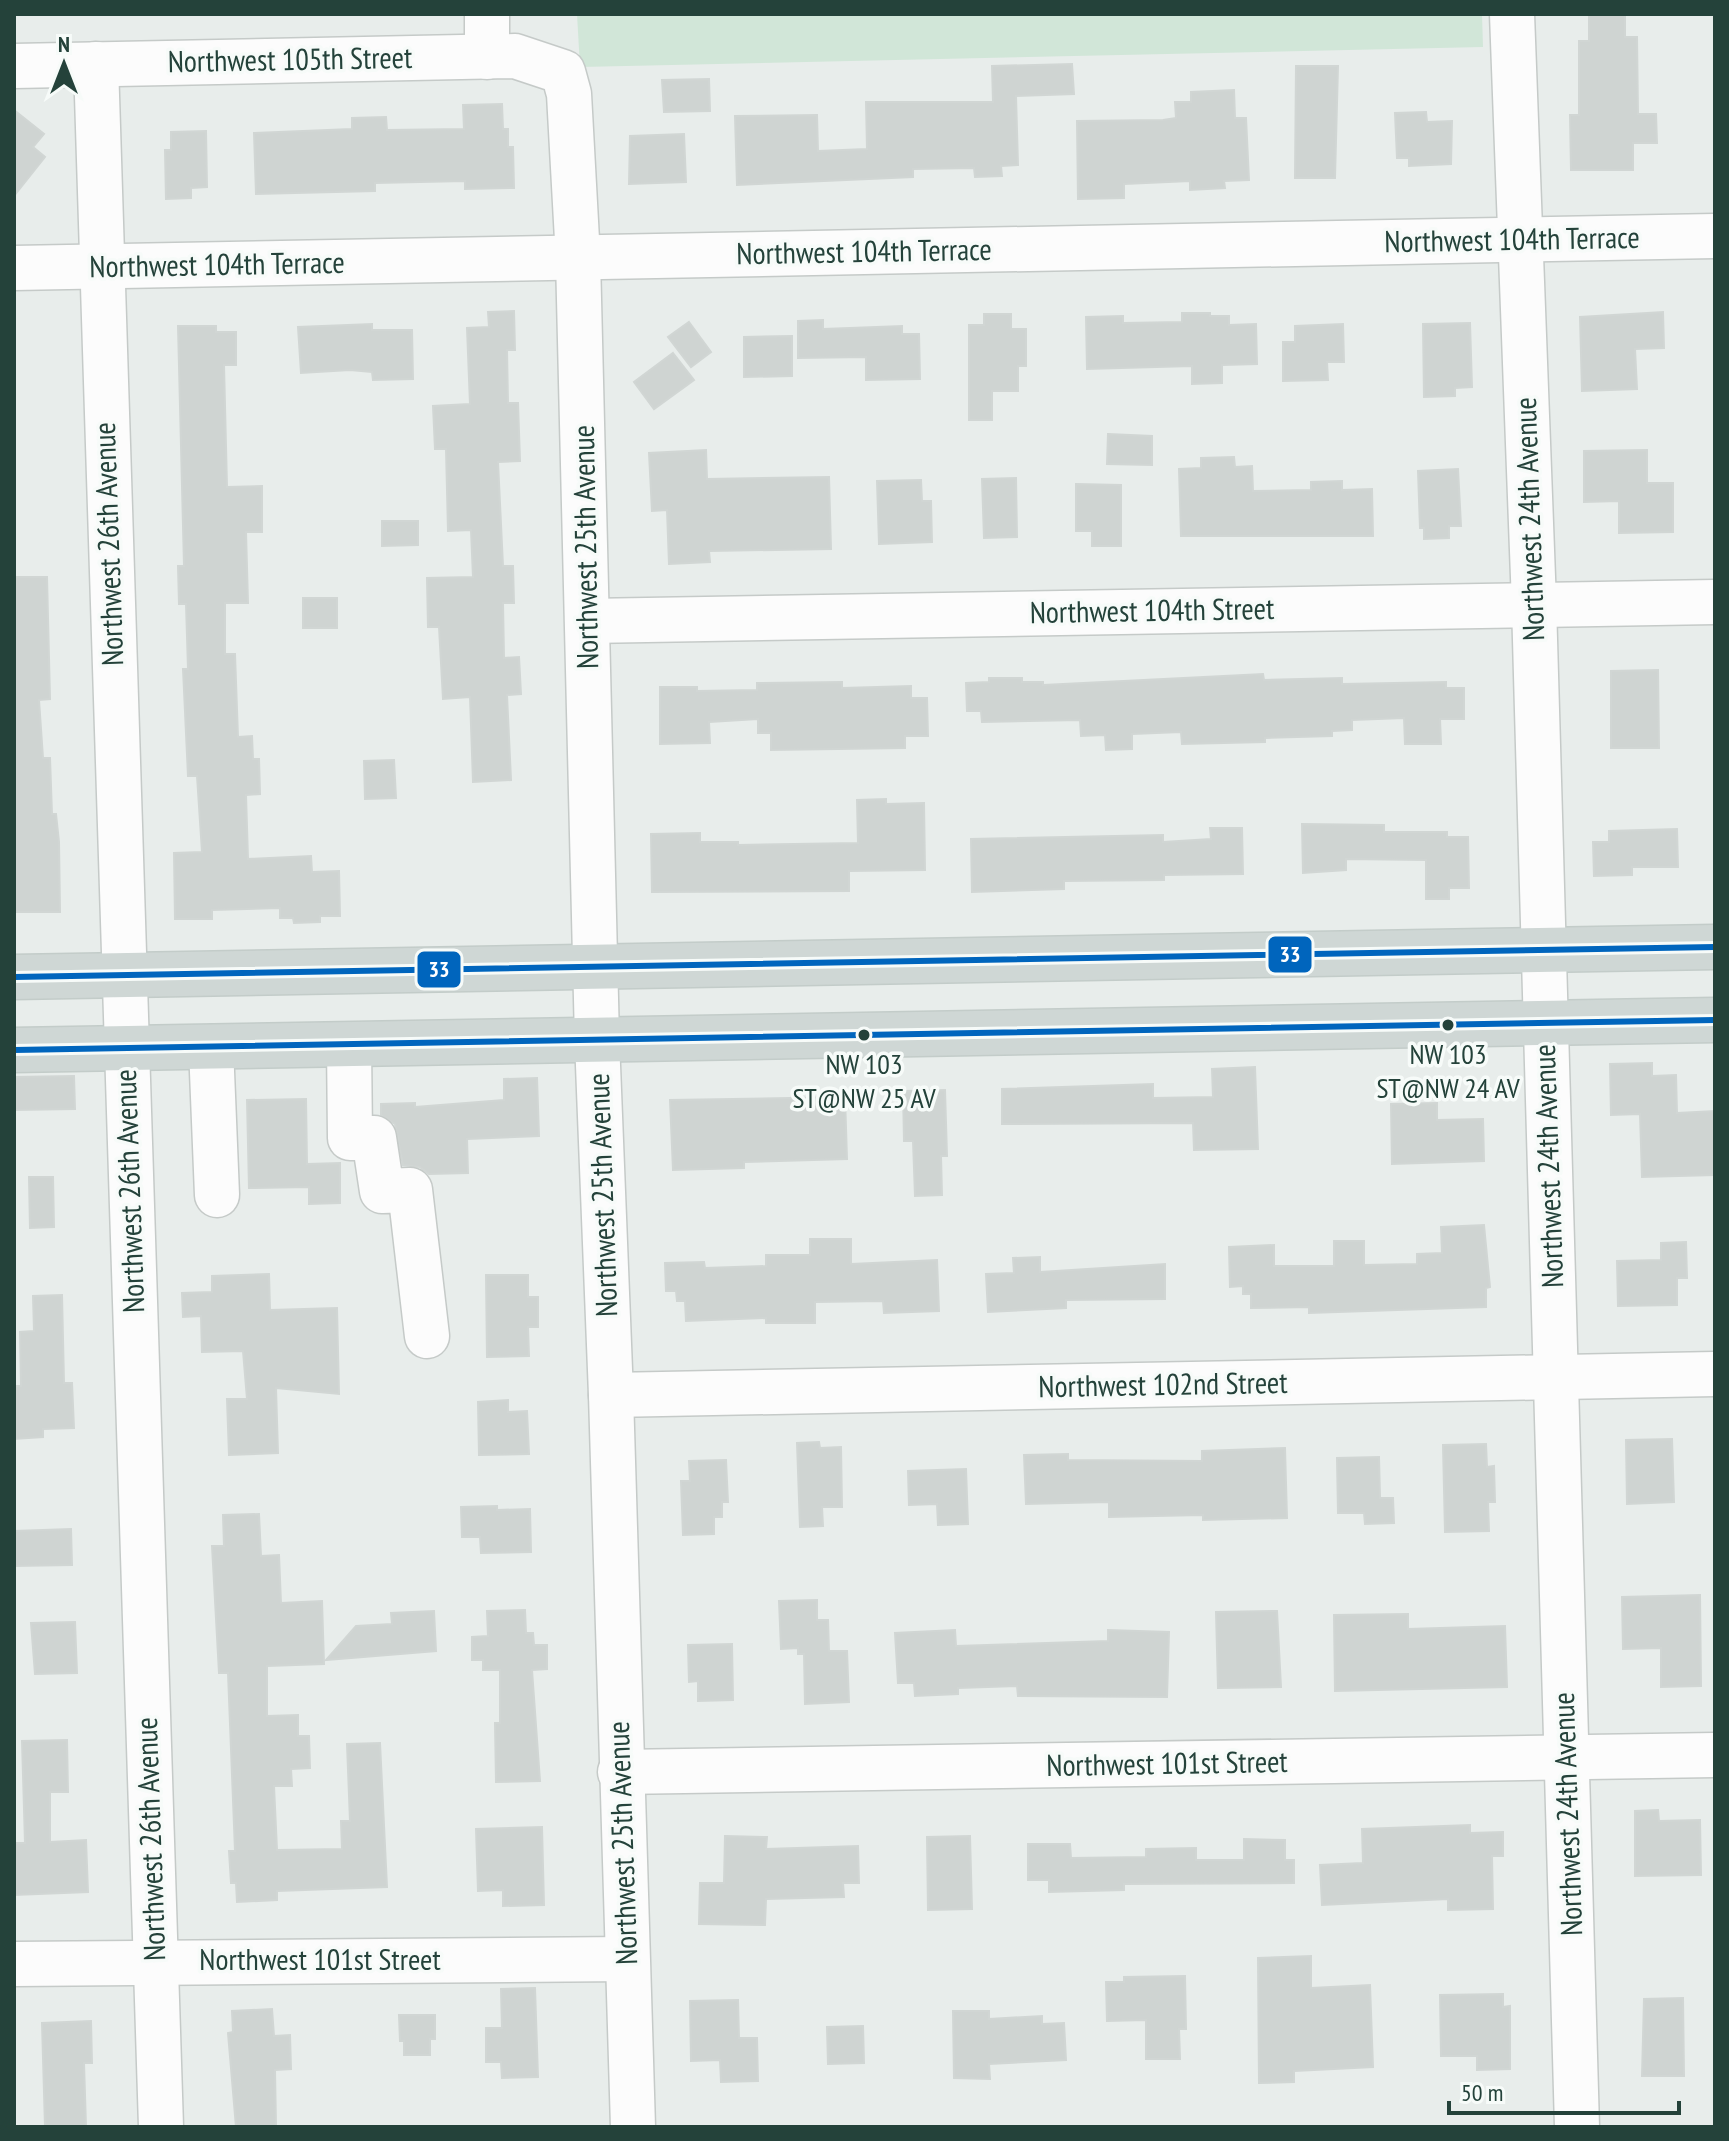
<svg xmlns="http://www.w3.org/2000/svg" width="1729" height="2141" viewBox="0 0 1729 2141" font-family="'PT Sans Narrow',sans-serif">
<style>
.green{fill:#d1e6d8}
.building{fill:#cfd4d2;stroke:#d1d6d4;stroke-width:2}
.lines{fill:none;stroke-linecap:round;stroke-linejoin:round}
.minor-casing{stroke:#c5cac8;stroke-width:47}
.major-casing{stroke:#c3ccc9;stroke-width:47}
.minor{stroke:#fcfcfc;stroke-width:44}
.major{stroke:#cfd7d5;stroke-width:44}
.bus-1-casing{stroke:#f7fbf9;stroke-width:12}
.bus-1{stroke:#0065bd;stroke-width:6}
.bus-dot{fill:#24423a;stroke:#f7fbf9;stroke-width:3}
.labels{text-anchor:middle;stroke-width:7;stroke-linejoin:round;paint-order:stroke}
.bus-label{font-size:28px;fill:#24423a;stroke:#f7fbf9}
.street-label{font-size:30px;fill:#24423a;stroke:#f7fbf9}
.line-badge{stroke:#f7fbf9;stroke-width:3}
.badge-label{font-size:22px;text-anchor:middle;font-weight:bold;fill:#fff}
</style>
<rect width="100%" height="100%" fill="#e8edeb"/>
<path class="green" d="M577,14H1482L1483,47L580,67Z"/>
<g class="building">
<path d="M1589,14H1625V37H1637L1638,114H1656L1657,143H1633V170H1571L1570,115H1579V41H1589Z"/>
<path d="M1072,64L1074,94L1016,96L1018,165L1001,166L1002,176L975,177L974,168L913,169V177L737,185L735,116L817,115L818,151L867,149L866,102H993L992,66Z"/>
<path d="M1296,66H1338L1335,178H1295Z"/>
<path d="M709,79L710,111L664,112L662,80Z"/>
<path d="M1234,90L1235,118H1246L1249,180L1224,181L1225,188L1190,190V181L1124,184V198L1078,199L1077,121L1163,120L1176,118L1175,102H1191V92Z"/>
<path d="M502,104L503,129H508V147H513L514,188L465,189V181L375,183V191L256,194L254,133L352,129V118L386,117L387,130L464,129L463,105Z"/>
<path d="M14,110L44,134L33,147L45,157L14,196Z"/>
<path d="M1426,112L1427,122L1452,121L1451,164L1409,166V158H1397L1395,113Z"/>
<path d="M206,131L207,187L191,188V198L166,199L165,150H171V132Z"/>
<path d="M684,134L686,182L629,184L630,136Z"/>
<path d="M514,311L515,350H507L508,403H518L520,461L498,462L503,566H513L514,603H503L504,658L519,657L521,694L507,695L511,780L473,782L470,697L443,699L439,627H428L427,578L473,577L471,530L448,531L446,449H435L433,406L470,404L467,328L489,327L488,312Z"/>
<path d="M1663,312L1664,348L1635,349L1637,389L1582,391L1580,317Z"/>
<path d="M1182,313H1210V316H1229V325L1256,324L1257,364L1222,365V383L1192,384V366L1087,369L1086,317L1123,316V323L1182,322Z"/>
<path d="M984,314H1011V329H1026V366H1018V391H992V420H969V325H984Z"/>
<path d="M823,320V329L902,326V334H919L920,379L866,380V357L798,358V321Z"/>
<path d="M689,322L711,352L691,367L668,337Z"/>
<path d="M1470,323L1472,387L1455,388V396L1424,397L1423,324Z"/>
<path d="M372,324V330H412L413,379L373,380L372,372L350,370L301,373L298,327Z"/>
<path d="M1343,324L1344,362H1327L1328,380L1283,381V342H1295V326Z"/>
<path d="M178,326H216V332H236V365H224L227,487L262,486V532H246L248,603H225V654H235L238,737L252,736L253,759H259L260,794L246,795L248,859L311,856L312,872L339,871L340,916H320V922L294,923L293,918H280V908L212,910V919H175L174,853L202,852L197,776H188L183,669H188L186,604H179L178,566H184Z"/>
<path d="M792,336V376L744,377V337Z"/>
<path d="M673,353L694,380L654,409L634,382Z"/>
<path d="M1108,434L1152,436V465L1107,464Z"/>
<path d="M706,450L707,479L829,477L831,549L709,551L710,562L669,564L667,510L652,511L649,453Z"/>
<path d="M1647,450V483H1673V532L1619,533V501L1584,502V451Z"/>
<path d="M1234,457L1235,467L1252,466L1253,491L1311,490V482L1342,481V490L1372,489L1373,536H1181L1179,469L1201,468V458Z"/>
<path d="M1458,469L1461,526H1449V538L1424,539V528H1420L1418,471Z"/>
<path d="M1016,478L1017,537L984,538L982,479Z"/>
<path d="M921,480L922,501H931L932,542L879,544L877,481Z"/>
<path d="M1076,484L1121,485V546H1092V531H1076Z"/>
<path d="M382,521H418V545L382,546Z"/>
<path d="M14,577H47L50,699L39,700L43,758H50L52,814H56L59,842L60,912H14Z"/>
<rect x="303" y="598" width="34" height="30"/>
<path d="M1658,670L1659,748H1611V671Z"/>
<path d="M1263,674L1264,680L1342,678V684L1446,682V688H1464V719H1440L1441,744H1405L1404,718L1352,720V730L1332,731V736L1265,738V742L1182,744L1181,732L1132,734V749L1106,750L1105,735L1081,736L1080,720L982,722L981,711H967L966,683L989,682V678H1022V682H1043V685Z"/>
<path d="M842,682V688L911,686V698H927L928,736H905V748L771,750V733H758V719L709,722L710,743L660,744V687H697V691L757,690V683Z"/>
<path d="M394,760L396,798L365,799L364,761Z"/>
<path d="M886,799V804L924,803L925,870L849,871V891L652,892L651,834L700,833V842H738V845L858,843L857,800Z"/>
<path d="M1302,824L1384,825V832H1447V837H1468L1469,888H1449V899H1426V860L1346,859V870L1303,873Z"/>
<path d="M1210,828H1242L1243,874L1164,875V880L1064,881V889L972,892L971,839L1163,835V842L1211,839Z"/>
<path d="M1677,829L1678,867H1632V875L1594,876L1593,842H1609V831Z"/>
<path d="M1652,1063V1076L1676,1075L1677,1113L1715,1111V1175L1642,1177L1640,1114L1611,1115L1610,1064Z"/>
<path d="M1255,1067L1258,1149L1194,1150L1193,1123L1002,1124V1089L1153,1084V1098L1213,1097L1212,1069Z"/>
<path d="M74,1076L75,1109L14,1110V1077Z"/>
<path d="M537,1078L539,1136L467,1139L468,1173L429,1174L420,1167L403,1165L395,1124L381,1115V1104L415,1103V1107L504,1100V1079Z"/>
<path d="M945,1090L947,1156H941L942,1195L915,1196L913,1141H904L903,1091Z"/>
<path d="M845,1097L847,1159L744,1162V1168L673,1170L670,1100Z"/>
<path d="M306,1099L307,1164L340,1163V1203L309,1204V1187L249,1188L247,1100Z"/>
<path d="M1437,1103V1120L1483,1119L1484,1161L1392,1164L1391,1104Z"/>
<path d="M29,1177H53L54,1227L30,1228Z"/>
<path d="M1484,1225L1490,1287L1486,1288V1307L1309,1313V1307L1251,1308V1294H1243V1286L1230,1287L1229,1247L1274,1245V1266H1334V1241H1364V1265L1417,1264V1254L1442,1253L1441,1227Z"/>
<path d="M810,1239H851V1264L937,1260L939,1311L884,1313L883,1301L815,1302V1323H766V1318L686,1321L685,1301H677L676,1291H666L665,1263L704,1262L705,1268L766,1266V1255H810Z"/>
<path d="M1686,1242L1687,1278H1677V1305L1618,1306L1617,1261L1661,1260V1243Z"/>
<path d="M1040,1257V1272L1165,1264V1299L1066,1300V1308L988,1312L986,1274L1014,1273L1013,1258Z"/>
<path d="M269,1274L270,1310L337,1308L339,1394L276,1388L278,1453L229,1455L227,1399H247L243,1351L202,1352L201,1316L183,1317L182,1293L212,1292V1276Z"/>
<path d="M486,1275H528V1297H538V1327H528L529,1356L487,1357Z"/>
<path d="M62,1295L64,1383H72L74,1428L43,1429V1437L14,1439V1386H21L20,1332L34,1331L33,1296Z"/>
<path d="M508,1400V1412L527,1411L529,1454L479,1455L478,1402Z"/>
<path d="M1672,1439L1674,1502L1627,1504L1626,1440Z"/>
<path d="M819,1442L820,1448L841,1447L842,1507H822L823,1526L800,1527L797,1443Z"/>
<path d="M1486,1444L1487,1467L1494,1466L1495,1502H1488L1489,1531L1445,1532L1443,1445Z"/>
<path d="M1285,1448L1287,1518L1203,1520V1515L1109,1517V1502L1026,1504L1024,1455L1068,1454V1460L1202,1461V1451Z"/>
<path d="M1379,1457L1380,1498H1393L1394,1523L1365,1524L1364,1513H1338L1337,1458Z"/>
<path d="M726,1460L728,1502H722V1517H714V1534L683,1535L681,1481H690L689,1461Z"/>
<path d="M966,1469L968,1524L938,1525L937,1504L909,1505L908,1471Z"/>
<path d="M497,1506V1510L530,1509L531,1552L481,1553L480,1537H462L461,1507Z"/>
<path d="M259,1514L261,1556L279,1555L281,1603L322,1601L324,1664L267,1666V1716L298,1715V1736H309L310,1768L291,1769L292,1786H274L277,1850L342,1849L341,1821H350L347,1744L380,1743L387,1887L277,1891V1900L237,1902L236,1883H231L229,1851H235L228,1673H219L212,1546H224L223,1515Z"/>
<path d="M71,1529L72,1565L14,1566V1531Z"/>
<path d="M1700,1595L1701,1686L1661,1687V1648L1623,1649L1622,1597Z"/>
<path d="M817,1600V1620H828L829,1651H847L849,1702L805,1704L804,1654H798V1648L781,1649L779,1601Z"/>
<path d="M525,1610L526,1633H533L534,1645H547V1669L532,1670L540,1781L496,1782L495,1723H500V1670H483V1660H472V1637L488,1636L487,1611Z"/>
<path d="M434,1611L436,1651L326,1660L356,1626L392,1624L391,1613Z"/>
<path d="M1277,1611L1281,1687L1218,1688L1216,1612Z"/>
<path d="M1408,1614V1629L1505,1626L1507,1687L1335,1691L1334,1615Z"/>
<path d="M75,1622L77,1673L35,1674L31,1623Z"/>
<path d="M955,1630L956,1646L1108,1641V1630L1169,1632L1167,1697L1018,1696L1017,1686L958,1688V1694L915,1696L914,1683H898L895,1633Z"/>
<path d="M732,1644L733,1700L698,1701V1681L689,1682L688,1645Z"/>
<path d="M67,1740L68,1792H50V1842L86,1840L88,1892L14,1895V1843H25L22,1741Z"/>
<path d="M1658,1810L1659,1821L1700,1820L1701,1875L1635,1876V1811Z"/>
<path d="M1470,1825V1833L1503,1832V1856H1492L1493,1909L1448,1910V1899L1322,1905L1320,1865L1363,1863L1362,1829Z"/>
<path d="M542,1827L544,1905L503,1906V1890L478,1891L476,1829Z"/>
<path d="M725,1836L767,1837L766,1849L858,1846L859,1883H843L844,1897L766,1899L765,1925L699,1924L700,1883H724Z"/>
<path d="M970,1836L972,1909L928,1910L927,1837Z"/>
<path d="M1244,1839L1285,1840V1860H1294V1883L1124,1884V1890L1049,1892V1880H1028V1844H1070L1071,1858L1146,1857V1849L1196,1848V1860H1244Z"/>
<path d="M1311,1956V1988L1370,1985L1373,2067L1294,2071V2082L1259,2083L1258,1958Z"/>
<path d="M1185,1976L1186,2029H1179L1180,2059H1146V2020L1107,2021L1106,1982H1124V1977Z"/>
<path d="M535,1988L538,2077L502,2078L501,2062H486V2028H502L501,1989Z"/>
<path d="M1503,1994V2007L1510,2006V2069L1477,2070V2056H1441L1440,1995Z"/>
<path d="M1683,1998L1684,2076H1642L1644,1999Z"/>
<path d="M738,2000L739,2038H757L758,2081L721,2082L720,2060L691,2061L690,2001Z"/>
<path d="M272,2009L274,2036L290,2035L291,2069L275,2070L276,2127H236L228,2033L233,2032L232,2011Z"/>
<path d="M953,2011H989V2019L1042,2016V2024L1064,2023L1066,2060L989,2064L990,2079L954,2078Z"/>
<path d="M399,2015H435V2039H430V2055H404V2041H400Z"/>
<path d="M91,2021L92,2063H84L86,2127H45L42,2023Z"/>
<path d="M863,2026L864,2063L828,2064L827,2027Z"/>
</g>
<g class="lines">
<defs>
<g id="minor">
<path d="M487,14V57"/>
<path d="M1512,14L1534,604L1577,2127"/>
<path d="M96,64L161,2127"/>
<path d="M14,66L515,56L563,72L569,94L578,258L597,1040L611,1395L633,2127"/>
<path d="M14,268L1715,236"/>
<path d="M588,621L1715,602"/>
<path d="M349,1045L350,1138H374L382,1191L410,1190L427,1336"/>
<path d="M211,1047L217,1195"/>
<path d="M611,1395L1715,1374"/>
<path d="M620,1772L1715,1755"/>
<path d="M14,1964L627,1959"/>
</g>
<g id="major">
<path d="M14,977L1715,947"/>
<path d="M14,1050L1715,1020"/>
</g>
</defs>
<use href="#minor" class="minor-casing"/>
<use href="#major" class="major-casing"/>
<use href="#minor" class="minor"/>
<use href="#major" class="major"/>
<defs>
<g id="bus-1">
<path d="M14,977L1715,947"/>
<path d="M14,1050L1715,1020"/>
</g>
</defs>
<use href="#bus-1" class="bus-1-casing"/>
<use href="#bus-1" class="bus-1"/>
</g>
<g class="bus-dot">
<circle cx="1448" cy="1025" r="7"/>
<circle cx="864" cy="1035" r="7"/>
</g>
<g class="labels">
<g class="bus-label">
<text x="1448" y="1064">NW 103<tspan x="1448" dy="34">ST@NW 24 AV</tspan></text>
<text x="864" y="1074">NW 103<tspan x="864" dy="34">ST@NW 25 AV</tspan></text>
</g>
<g class="street-label">
<text transform="translate(290 60) rotate(-1)" y="10">Northwest 105th Street</text>
<text transform="translate(1512 240) rotate(-1)" y="10">Northwest 104th Terrace</text>
<text transform="translate(864 252) rotate(-1)" y="10">Northwest 104th Terrace</text>
<text transform="translate(217 265) rotate(-1)" y="10">Northwest 104th Terrace</text>
<text transform="translate(1530 519) rotate(-92)" y="10">Northwest 24th Avenue</text>
<text transform="translate(109 544) rotate(-92)" y="10">Northwest 26th Avenue</text>
<text transform="translate(586 547) rotate(-91)" y="10">Northwest 25th Avenue</text>
<text transform="translate(1152 611) rotate(-1)" y="10">Northwest 104th Street</text>
<text transform="translate(1549 1166) rotate(-92)" y="10">Northwest 24th Avenue</text>
<text transform="translate(130 1191) rotate(-92)" y="10">Northwest 26th Avenue</text>
<text transform="translate(603 1195) rotate(-92)" y="10">Northwest 25th Avenue</text>
<text transform="translate(1163 1385) rotate(-1)" y="10">Northwest 102nd Street</text>
<text transform="translate(1167 1764) rotate(-1)" y="10">Northwest 101st Street</text>
<text transform="translate(1568 1814) rotate(-92)" y="10">Northwest 24th Avenue</text>
<text transform="translate(151 1839) rotate(-92)" y="10">Northwest 26th Avenue</text>
<text transform="translate(623 1843) rotate(-92)" y="10">Northwest 25th Avenue</text>
<text x="320" y="1970">Northwest 101st Street</text>
</g>
</g>
<g class="line-badge">
<rect x="1267" y="935" width="46" height="39" rx="8" fill="#0065bd"/>
<rect x="416" y="950" width="46" height="39" rx="8" fill="#0065bd"/>
</g>
<g class="badge-label">
<text x="1290" y="962">33</text>
<text x="439" y="977">33</text>
</g>
<rect width="1729" height="2141" fill="none" stroke="#24423a" stroke-width="32"/>
<g transform="translate(64 64)" stroke="#f7fbf9" stroke-width="6" paint-order="stroke">
<path d="M0-6L14 30L0 20L-14 30Z" fill="#24423a"/>
<text y="-12" font-size="22" font-weight="bold" text-anchor="middle" fill="#24423a">N</text>
</g>
<path d="M1449 2101v12h230v-12" fill="none" stroke="#24423a" stroke-width="4"/>
<text x="1461" y="2101" font-size="24" fill="#24423a" stroke="#f7fbf9" stroke-width="6" paint-order="stroke">50 m</text>
</svg>
